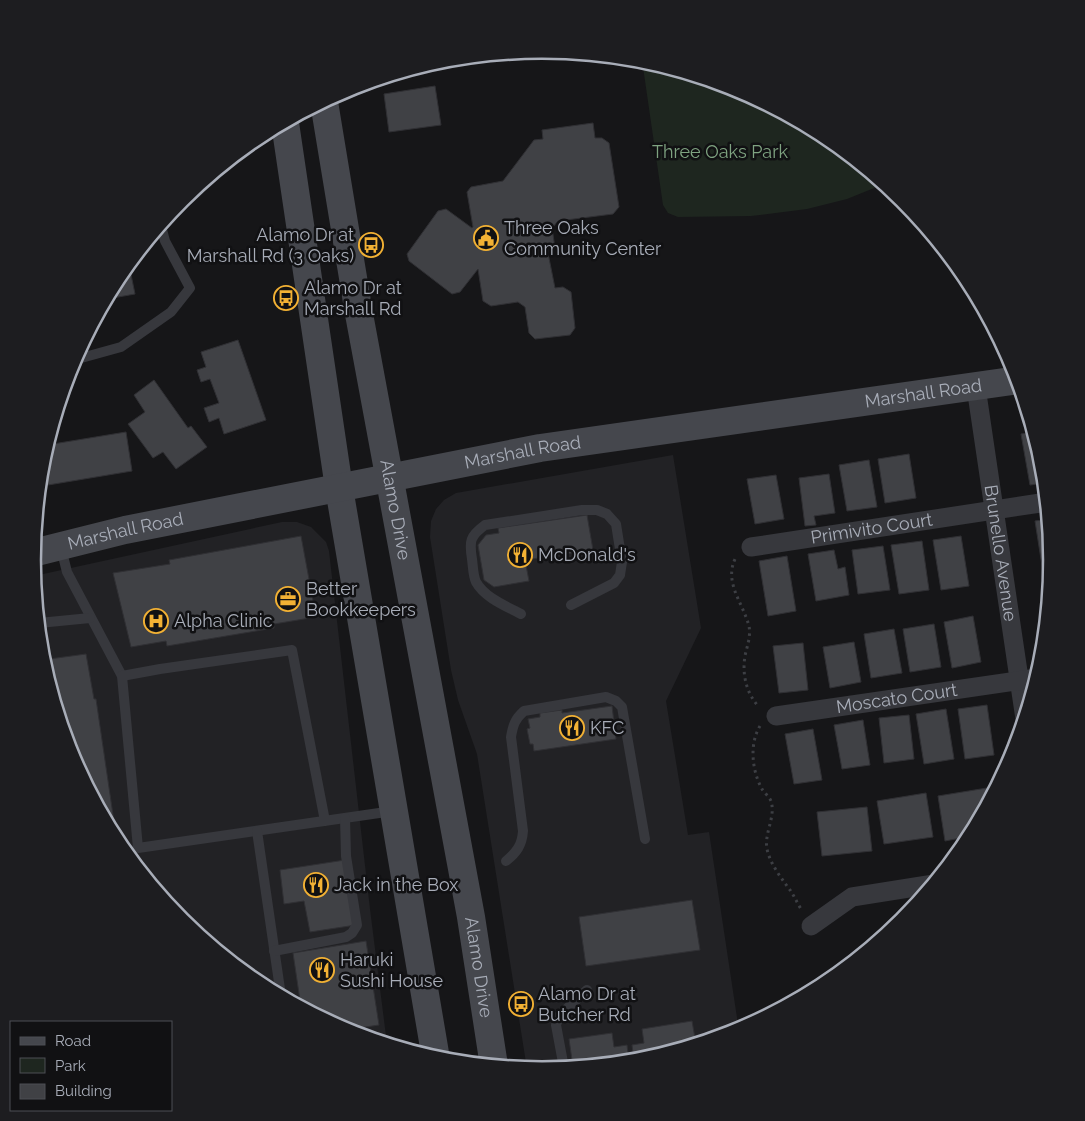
<svg xmlns="http://www.w3.org/2000/svg" width="1085" height="1121" viewBox="0 0 1085 1121" font-family="Raleway,sans-serif">
<style>
.built{fill:#222225}
.green{fill:#1e261f}
.building{fill:#404145;stroke:#303034}
.lines{fill:none;stroke-linecap:round;stroke-linejoin:round}
.path{stroke:#3d3f44;stroke-width:3;stroke-dasharray:2.5 4;stroke-linecap:butt}
.lane{stroke:#37383d;stroke-width:10}
.street{stroke:#37383d;stroke-width:19}
.secondary{stroke:#45474d;stroke-width:28}
.labels{text-anchor:middle;stroke-width:5;stroke-linejoin:round;paint-order:stroke}
.park-label{font-size:18px;fill:#7fa381;stroke:#111113}
.poi-label{font-size:18px;fill:#a8adb8;stroke:#111113;text-anchor:start}
.street-label{font-size:18px;fill:#a8adb8;stroke:#111113}
.rim{fill:none;stroke:#a8adb8;stroke-width:2.5}
</style>
<rect width="100%" height="100%" fill="#161618"/>
<g class="built">
<path d="M673,455L701,628L666,701L688,835L709,832L739,1031L642,1061L542,1070L527,1069L477,754L458,700L451,670L430,537L431,521L436,509L444,500L456,493Z"/>
<path d="M282,522H297L311,527L326,542L329,551L370,909L387,1044L347,1032L259,984L182,921L118,844L71,755L42,660L34,576Z"/>
</g>
<path class="green" d="M642,60L738,89L826,137L884,184L847,199L807,209L751,216L678,217L668,213L663,205Z"/>
<g class="building">
<path d="M435,86L441,125L389,132L384,94Z"/>
<path d="M593,123L595,138H602L609,143L619,207L613,214L558,221L552,228L555,248L553,252L548,253L555,288L563,287L571,292L575,328L570,335L535,339L529,333L525,307L518,302L491,306L483,301L478,269L460,292L452,294L409,261L407,254L438,211L446,209L472,228L473,227L467,192L471,187L503,181L534,140L543,139L542,130Z"/>
<path d="M129,265L135,294L107,299L119,277Z"/>
<path d="M238,340L266,420L224,434L219,418L209,422L204,408L219,403L210,379L201,382L197,370L206,367L201,352Z"/>
<path d="M154,380L188,428L191,426L207,447L176,469L163,452L153,458L128,424L145,412L134,395Z"/>
<path d="M126,432L132,471L48,485L44,456L47,445Z"/>
<path d="M1034,432L1043,461L1045,483L1030,485L1021,434Z"/>
<path d="M909,454L916,498L885,503L878,459Z"/>
<path d="M869,460L877,507L847,511L839,465Z"/>
<path d="M829,474L835,513L814,516L816,525L805,526L799,478Z"/>
<path d="M776,475L784,519L755,524L747,479Z"/>
<path d="M587,515L593,550L525,560L529,581L494,587L484,580L478,545L486,535L499,533L498,528Z"/>
<path d="M1048,519L1052,561V570L1043,572L1035,521Z"/>
<path d="M301,536L316,617L274,624V628L167,646L166,641L131,647L113,573L170,564L169,560Z"/>
<path d="M961,536L969,586L941,590L933,540Z"/>
<path d="M922,541L929,590L899,594L891,545Z"/>
<path d="M883,546L890,590L858,594L852,550Z"/>
<path d="M834,550L838,569L845,567L849,595L816,601L808,554Z"/>
<path d="M787,556L796,611L768,616L759,561Z"/>
<path d="M973,616L981,662L952,668L944,622Z"/>
<path d="M934,624L941,667L910,672L903,629Z"/>
<path d="M894,629L902,673L871,678L864,634Z"/>
<path d="M854,642L861,682L830,688L823,647Z"/>
<path d="M803,643L808,690L779,693L773,646Z"/>
<path d="M86,654L94,699H96L117,842L71,755L42,660Z"/>
<path d="M987,705L994,755L965,759L958,709Z"/>
<path d="M612,706L616,739L534,751L533,744H530L527,729L530,728L528,719L540,717V713L562,710V713Z"/>
<path d="M946,709L954,759L924,764L916,714Z"/>
<path d="M909,715L914,759L884,763L879,718Z"/>
<path d="M863,720L870,765L842,769L834,725Z"/>
<path d="M813,729L822,780L794,784L785,734Z"/>
<path d="M987,788L989,802L971,836L945,841L938,796Z"/>
<path d="M926,793L933,837L884,844L877,801Z"/>
<path d="M867,807L872,851L822,856L817,812Z"/>
<path d="M345,860L356,925L310,932L304,901L284,904L280,870Z"/>
<path d="M692,900L700,950L586,966L579,917Z"/>
<path d="M883,937L874,945L872,939Z"/>
<path d="M366,941L379,1025L345,1030L301,1007L293,953Z"/>
<path d="M692,1021L696,1044L642,1061H634L632,1045L644,1043L642,1029Z"/>
<path d="M612,1033L614,1047L627,1045L629,1062L573,1067L569,1039Z"/>
</g>
<g class="lines">
<g class="path">
<path d="M735,559C724,583 743,603 749,626C751,637 747,646 745,656C742,674 746,693 759,707"/>
<path d="M760,726C749,744 752,771 762,789C764,793 769,796 771,801C776,817 764,833 767,849C770,863 779,875 787,886C793,893 796,901 801,909"/>
</g>
<g class="lane">
<path d="M74,360L121,347L171,312L190,288L165,241L161,226"/>
<path d="M61,548L67,572L122,676"/>
<path d="M521,614C506,606 485,598 476,582C473,576 473,566 472,559C469,541 470,536 485,525L582,510H597L607,514L616,524L622,562L620,575L614,583L571,605"/>
<path d="M39,623L90,618"/>
<path d="M325,821L292,650L160,669L122,676L138,848L393,811"/>
<path d="M257,831L281,996"/>
<path d="M506,861C517,852 522,845 523,831L511,737C513,725 515,719 524,711L606,697L616,701L622,707L645,839"/>
<path d="M274,951L346,937L352,933L357,925L346,856L345,818"/>
<path d="M564,1068L556,1025L559,1016L587,990"/>
</g>
<g class="street">
<path id="s1" d="M976,387L1025,719"/>
<path id="s2" d="M751,547L1047,502"/>
<path id="s3" d="M776,716L1037,678"/>
<path d="M811,926L852,897L934,884"/>
</g>
<g class="secondary">
<path id="s4" d="M324,102L359,314L471,917L494,1066"/>
<path d="M285,123L339,488L436,1059"/>
<path id="s5" d="M33,553L125,530L540,448L1018,380"/>
</g>
</g>
<defs>
<symbol id="civic-ring" viewBox="-11 -11 22 22"><circle r="9.5" fill="#111113" stroke="#f2b134" stroke-width="1.5"/><path d="M-.6-6.5H3V-4.5H.6V-3L4-1V1h2V6H-6V1h2V-1L-.6-3ZM-1.2 2.5V6h2.4V2.5Z" fill="#f2b134"/></symbol>
<symbol id="bus-ring" viewBox="-11 -11 22 22"><circle r="9.5" fill="#111113" stroke="#f2b134" stroke-width="1.5"/><path d="M-5-6H5V4H4V6H2V4H-2V6H-4V4H-5ZM-3.5-4V0h7V-4ZM-3.5 1.2v1.5H-2V1.2ZM2 1.2v1.5H3.5V1.2Z" fill="#f2b134"/></symbol>
<symbol id="restaurant-ring" viewBox="-11 -11 22 22"><circle r="9.5" fill="#111113" stroke="#f2b134" stroke-width="1.5"/><path d="M-5-6h1v4h1v-4h1v4h1v-4h1v5L-1.5 .5V6h-2V.5L-5-1ZM5-6V6H3V1.5H1.5Q1.5-4 5-6Z" fill="#f2b134"/></symbol>
<symbol id="office-ring" viewBox="-11 -11 22 22"><circle r="9.5" fill="#111113" stroke="#f2b134" stroke-width="1.5"/><path d="M-6-3h4V-5.5h4V-3h4V5H-6ZM-1-4.5V-3h2v-1.5ZM-6 0V1H6V0Z" fill="#f2b134"/></symbol>
<symbol id="hospital-ring" viewBox="-11 -11 22 22"><circle r="9.5" fill="#111113" stroke="#f2b134" stroke-width="1.5"/><path d="M-5-5h3v3.5h4V-5h3V5h-3V1.5h-4V5h-3Z" fill="#f2b134"/></symbol>
</defs>
<g fill-rule="evenodd">
<use href="#civic-ring" x="472" y="224" width="28" height="28"/>
<use href="#bus-ring" x="357" y="231" width="28" height="28"/>
<use href="#bus-ring" x="272" y="284" width="28" height="28"/>
<use href="#restaurant-ring" x="506" y="541" width="28" height="28"/>
<use href="#office-ring" x="274" y="585" width="28" height="28"/>
<use href="#hospital-ring" x="142" y="607" width="28" height="28"/>
<use href="#restaurant-ring" x="558" y="714" width="28" height="28"/>
<use href="#restaurant-ring" x="302" y="871" width="28" height="28"/>
<use href="#restaurant-ring" x="308" y="956" width="28" height="28"/>
<use href="#bus-ring" x="507" y="990" width="28" height="28"/>
</g>
<g class="labels">
<g class="park-label">
<text x="720" y="158">Three Oaks Park</text>
</g>
<g class="poi-label">
<text x="504" y="234">Three Oaks<tspan x="504" dy="21">Community Center</tspan></text>
<text x="354" y="241" text-anchor="end">Alamo Dr at<tspan x="354" dy="21">Marshall Rd (3 Oaks)</tspan></text>
<text x="304" y="294">Alamo Dr at<tspan x="304" dy="21">Marshall Rd</tspan></text>
<text x="538" y="561">McDonald's</text>
<text x="306" y="595">Better<tspan x="306" dy="21">Bookkeepers</tspan></text>
<text x="174" y="627">Alpha Clinic</text>
<text x="590" y="734">KFC</text>
<text x="334" y="891">Jack in the Box</text>
<text x="340" y="966">Haruki<tspan x="340" dy="21">Sushi House</tspan></text>
<text x="538" y="1000">Alamo Dr at<tspan x="538" dy="21">Butcher Rd</tspan></text>
</g>
<g class="street-label">
<text dy="6" stroke="none"><textPath href="#s5" startOffset="905">Marshall Road</textPath></text>
<text dy="6" stroke="none"><textPath href="#s5" startOffset="500">Marshall Road</textPath></text>
<text dy="6" stroke="none"><textPath href="#s4" startOffset="414">Alamo Drive</textPath></text>
<text dy="6" stroke="none"><textPath href="#s2" startOffset="122">Primivito Court</textPath></text>
<text dy="6" stroke="none"><textPath href="#s5" startOffset="95">Marshall Road</textPath></text>
<text dy="6" stroke="none"><textPath href="#s1" startOffset="168">Brunello Avenue</textPath></text>
<text dy="6" stroke="none"><textPath href="#s3" startOffset="122">Moscato Court</textPath></text>
<text dy="6" stroke="none"><textPath href="#s4" startOffset="879">Alamo Drive</textPath></text>
</g>
</g>
<path d="M0 0H1085V1121H0ZM41 560a501 501 0 1 1 1002 0a501 501 0 1 1-1002 0Z" fill="#1d1d20" fill-rule="evenodd"/>
<path class="rim" d="M41 560a501 501 0 1 1 1002 0a501 501 0 1 1-1002 0Z"/>
<rect x="10" y="1021" width="162" height="90" fill="#111113" stroke="#4d4f55"/>
<rect x="20" y="1037" width="25" height="8" fill="#45474d" stroke="#4d4f55"/>
<text x="55" y="1046" font-size="15" fill="#a8adb8">Road</text>
<rect x="20" y="1058" width="25" height="15" fill="#1e261f" stroke="#4d4f55"/>
<text x="55" y="1071" font-size="15" fill="#a8adb8">Park</text>
<rect x="20" y="1084" width="25" height="15" fill="#404145" stroke="#4d4f55"/>
<text x="55" y="1096" font-size="15" fill="#a8adb8">Building</text>
</svg>
